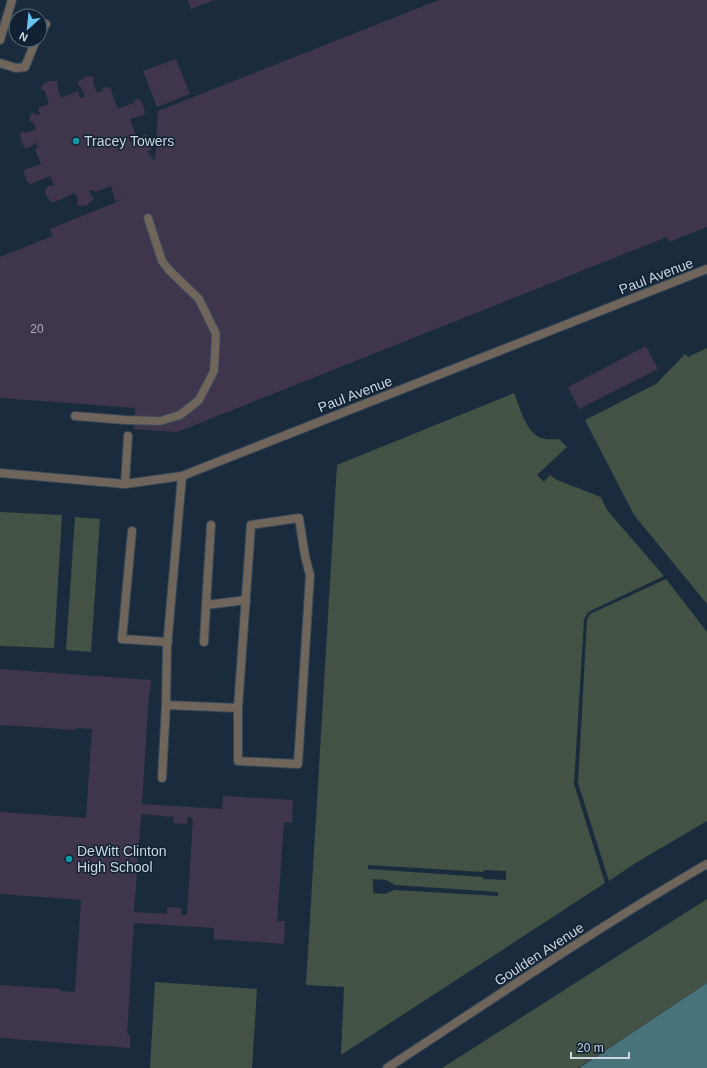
<svg xmlns="http://www.w3.org/2000/svg" width="707" height="1068" viewBox="0 0 707 1068" font-family="Arial,sans-serif">
<style>
.green{fill:#435245;fill-rule:evenodd}
.water{fill:#49737a}
.building{fill:#3f364d;fill-rule:evenodd}
.lines{fill:none;stroke-linecap:round;stroke-linejoin:round}
.service-casing{stroke:#374758;stroke-width:10}
.minor-casing{stroke:#374758;stroke-width:10}
.service{stroke:#70655b;stroke-width:8}
.minor{stroke:#70655b;stroke-width:8}
.culture-dot{fill:#0f9aa8;stroke:#112133;stroke-width:1.5}
.labels{text-anchor:middle;stroke-width:3;stroke-linejoin:round;paint-order:stroke}
.number-label{font-size:12px;fill:#aaafbe}
.poi-label{font-size:14px;fill:#cdd7e3;stroke:#112133;text-anchor:start}
.street-label{font-size:14px;fill:#cdd7e3;stroke:#112133}
</style>
<rect width="100%" height="100%" fill="#1a2b3d"/>
<g class="green">
<path d="M707,348V604L634,515L585,420L656,384L685,354L688,357Z"/>
<path d="M514,393C520,407 525,431 541,438C547,440 553,439 559,439L567,447L537,475L544,482L550,475L557,480L601,497L607,510L664,576L588,612L584,620L574,784L605,883L341,1055L344,987L306,985L337,465ZM368,865L483,872L484,870L506,871V880L483,879V877L368,869ZM373,879L386,880L395,885L498,892V896L394,890L385,894L373,893Z"/>
<path d="M0,512L62,515L54,648L0,646Z"/>
<path d="M75,517L100,519L91,652L66,650Z"/>
<path d="M666,579L707,632V821L634,864L609,881L578,783L587,620L590,614Z"/>
<path d="M707,899V983L578,1068H442Z"/>
<path d="M155,982L257,989L252,1068H150Z"/>
</g>
<path class="water" d="M707,983V1068H578H579Z"/>
<g class="building">
<path d="M187,0H214L191,9Z"/>
<path d="M439,0H707V227L669,242L667,237L177,432L134,429L135,408L0,398V257L53,236L50,229L124,199L116,201L114,200V195L111,186L95,192L94,190L89,191L94,199L87,205L79,206L77,205L78,200L75,193L52,203L47,197L45,191L47,186L54,185L50,176L31,184L27,182L24,173V170L41,164L35,149L38,148L36,143L28,148H25L21,141L20,134L22,131L26,133L36,129L33,122L29,121L30,115L33,113L37,115L40,114L38,108L49,104L45,91L41,89L42,85L48,81H56L58,82L57,86L61,98L78,91L80,98L85,97L81,87L78,85V82L85,77L92,76L94,79L93,82L97,93L103,91V88L105,87L111,88L112,93L118,109L134,103L136,99L140,100L143,105L145,113L143,115L130,119L136,135L129,138L131,143L141,139L143,135H147L151,144L152,148L150,151H147L155,161L158,111Z"/>
<path d="M176,59L190,94L157,107L143,71Z"/>
<path d="M646,346L658,369L579,409L568,387Z"/>
<path d="M0,669L151,680L150,694L149,693L142,804L222,809L223,796L293,800L292,823L284,822L277,921H285L284,944L214,939V928L134,923L127,1034L130,1035V1048L0,1038V985L60,989V991L75,992L81,900L0,894V812L86,818L92,729L76,728V730L0,725ZM141,814L174,817L173,823L187,824L188,817L193,818L187,915H181L182,908L167,907V914L134,912Z"/>
</g>
<g class="lines">
<defs>
<g id="service">
<path d="M40,34L46,24"/>
<path d="M0,63L16,68L25,67L36,40"/>
<path d="M75,416L126,420L160,421L180,415L199,400L214,371L216,334L199,299L169,270L162,261L148,218"/>
<path d="M182,476L167,647L166,705L238,708L251,525L299,518L305,556L310,575L298,764L238,761V708"/>
<path d="M125,484L128,436"/>
<path d="M132,531L122,639L168,642"/>
<path d="M206,605L211,525"/>
<path d="M204,642L206,605L246,600"/>
<path d="M162,778L166,705"/>
</g>
<g id="minor">
<path d="M0,40L12,0"/>
<path d="M0,473L125,484L182,476L707,269"/>
<path d="M387,1068C493,999 598,927 707,864"/>
</g>
</defs>
<use href="#service" class="service-casing"/>
<use href="#minor" class="minor-casing"/>
<use href="#service" class="service"/>
<use href="#minor" class="minor"/>
</g>
<g class="culture-dot">
<circle cx="76" cy="141" r="4"/>
<circle cx="69" cy="859" r="4"/>
</g>
<g class="labels">
<g class="number-label">
<text x="37" y="333">20</text>
</g>
<g class="poi-label">
<text x="84" y="146">Tracey Towers</text>
<text x="77" y="856">DeWitt Clinton<tspan x="77" dy="16">High School</tspan></text>
</g>
<g class="street-label">
<text transform="translate(656 276) rotate(-21)" y="5">Paul Avenue</text>
<text transform="translate(355 394) rotate(-21)" y="5">Paul Avenue</text>
<text transform="translate(539 954) rotate(-33)" y="5">Goulden Avenue</text>
</g>
</g>
<g transform="translate(28 28) rotate(207)"><circle r="19" fill="#112133" stroke="#5c6a79"/>
<path d="M0-3L7 15L0 10L-7 15Z" fill="#66c4ef"/>
<text y="-6" font-size="11" font-weight="bold" text-anchor="middle" fill="#cdd7e3">N</text>
</g>
<path d="M571 1052v6h58v-6" fill="none" stroke="#cdd7e3" stroke-width="2"/>
<text x="577" y="1052" font-size="12" fill="#cdd7e3" stroke="#112133" stroke-width="3" paint-order="stroke">20 m</text>
</svg>
